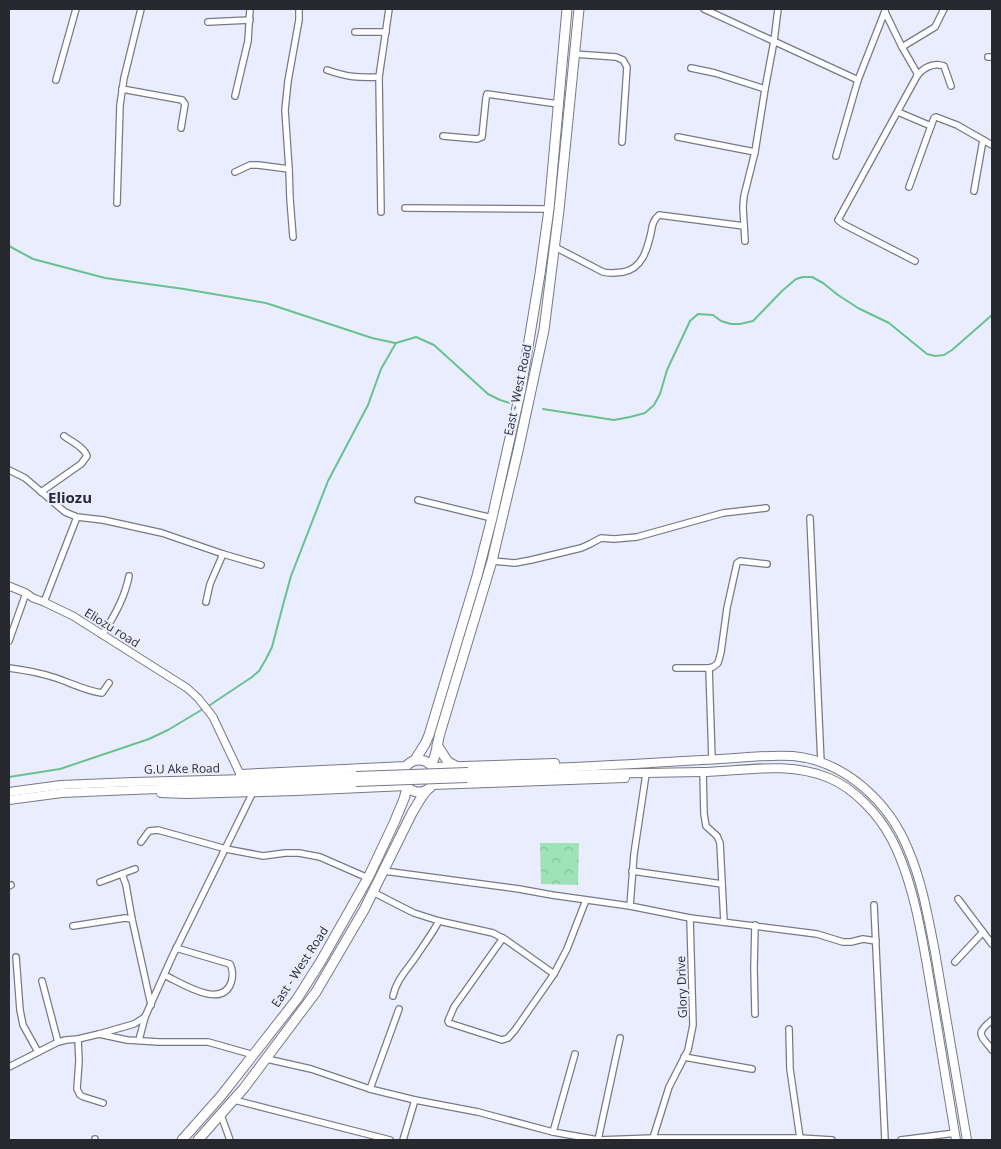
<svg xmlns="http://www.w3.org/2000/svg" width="1001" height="1149" viewBox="0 0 1001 1149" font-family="'Open Sans',sans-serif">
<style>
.park{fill:url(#park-crowns)}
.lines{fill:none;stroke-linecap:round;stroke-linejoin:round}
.stream{stroke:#67c28e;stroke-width:2}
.minor-casing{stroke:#777987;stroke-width:8}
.tertiary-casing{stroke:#777987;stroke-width:9}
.secondary-casing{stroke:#777987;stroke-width:10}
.primary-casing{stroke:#777987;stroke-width:11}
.minor{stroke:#fff;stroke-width:5.5}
.tertiary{stroke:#fff;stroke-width:7}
.secondary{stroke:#fff;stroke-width:8}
.primary{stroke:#fff;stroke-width:9}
.secondary-bridge-casing{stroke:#777987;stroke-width:10;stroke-linecap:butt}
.secondary-bridge{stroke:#fff;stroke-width:8}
.labels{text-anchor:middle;stroke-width:4;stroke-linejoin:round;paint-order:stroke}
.street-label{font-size:12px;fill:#28292f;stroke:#eaedfd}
.quarter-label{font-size:15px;font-weight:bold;fill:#282a36;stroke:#eaedfd}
</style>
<defs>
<pattern id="park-crowns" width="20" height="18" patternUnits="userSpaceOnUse" patternTransform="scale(1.25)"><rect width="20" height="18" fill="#9ee2b8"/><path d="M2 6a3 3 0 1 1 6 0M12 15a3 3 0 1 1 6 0" fill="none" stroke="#88c29e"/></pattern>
</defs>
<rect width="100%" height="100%" fill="#eaedfd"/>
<path class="park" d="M540,843H579L578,885L541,884Z"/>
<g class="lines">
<g class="stream">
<path d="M9,246L33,259L105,278L184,289L266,303L372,338L395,343"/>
<path d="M543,409L614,420L630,417L645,413L654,405L660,394L667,370L690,321L698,314L713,315L721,321L731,324H740L753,321L782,291L796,279L803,277H812L823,283L838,295L858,308L889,323L927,354L935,356L944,355L952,350L992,315"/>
<path d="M207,707L252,677L259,671L266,659L272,647L283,605L291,576L328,481L368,405L381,369L396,343L416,337L434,345L488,394L500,400L510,403"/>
<path d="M9,777L60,769L149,739L168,730L203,709"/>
</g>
<defs>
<g id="minor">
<path d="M704,9L858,80"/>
<path d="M885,12L902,47L917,73V76L838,220L843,224L915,261"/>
<path d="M208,22L250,20"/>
<path d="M355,32H386"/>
<path d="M902,47L935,27L944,9"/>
<path d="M574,54L616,57L623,60L627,67L622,142"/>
<path d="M988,57H992"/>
<path d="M691,68L715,73L765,89"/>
<path d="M327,70C347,77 358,78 379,77"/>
<path d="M917,76C923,68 933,62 944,66L951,86"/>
<path d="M56,80L76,9"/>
<path d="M122,89L182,100L185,104L181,128"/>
<path d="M235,96L248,41L250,9"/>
<path d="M898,112L931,126"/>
<path d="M443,136L477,139L482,137L486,98L487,94L558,104"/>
<path d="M678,137L755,152"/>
<path d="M836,156L858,80L885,11"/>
<path d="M235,172L250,165H258L289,169"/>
<path d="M909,187L931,126L934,118L936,117L957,125L992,145"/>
<path d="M974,191L983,140"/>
<path d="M117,203L120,105L124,78L141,9"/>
<path d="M405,208L549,209"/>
<path d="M381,212L379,77L389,9"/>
<path d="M293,237L290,199L289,169L285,110L288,81L299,20V9"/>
<path d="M745,241L743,207L744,196L755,152L765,89L774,41L778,9"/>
<path d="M555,247L603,272C610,274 615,273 623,272C642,269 647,250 651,233C652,226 653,220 659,215L744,226"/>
<path d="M9,470L25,478L65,512L77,517L103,520L162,533L223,554L210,584L206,602"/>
<path d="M41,492L81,464L87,456C84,447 72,442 64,436"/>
<path d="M418,500L492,518"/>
<path d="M810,518L821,763"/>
<path d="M223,554L261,565"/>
<path d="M492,561L515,563L531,560L581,548L590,544L601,538L614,539L637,537L723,513L766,508"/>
<path d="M44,602L77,517"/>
<path d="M102,635C114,617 125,598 129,576"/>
<path d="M9,641L26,593"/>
<path d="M9,668C25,670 41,673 56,678C71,683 86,691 102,693L109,683"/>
<path d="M676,668H709L712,760"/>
<path d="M709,668L713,667L718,663L721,652L727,608L737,563L740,561L767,564"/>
<path d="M703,772L704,814L706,826L717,836L720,843L724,922"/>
<path d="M141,842L149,831L158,830L226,849L263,856L285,853H299L320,857L368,878"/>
<path d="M384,871L519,889L552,895L630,906L690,918L817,934L843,942H851L863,939L876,941"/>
<path d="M632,871L722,884"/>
<path d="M122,874L126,885L132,919"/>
<path d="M100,882L135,869"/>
<path d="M9,886L11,885"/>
<path d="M373,892L396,904L414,913L439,921L493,933L506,940L554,974"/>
<path d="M958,899L992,944"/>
<path d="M874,905L885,1140"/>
<path d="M630,906L634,854L646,774"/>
<path d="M755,925L754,968L755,1014"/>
<path d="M73,926L125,918L132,919L151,1005"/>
<path d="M503,938L454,1007L448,1021L449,1023L502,1040L508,1038L515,1030L554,974L567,949L586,900"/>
<path d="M16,957L20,1010L23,1025L38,1052"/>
<path d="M955,962L983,932"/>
<path d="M164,975C180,982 221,1010 231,983C233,977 233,969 230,964L176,948"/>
<path d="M42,981L58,1042"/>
<path d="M393,996C396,981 406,971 415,958C423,946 432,934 439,921"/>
<path d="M992,1020C975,1034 980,1034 992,1050"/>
<path d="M789,1029L790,1069L800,1138"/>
<path d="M99,1034L127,1040L159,1042H208L254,1055"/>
<path d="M78,1039L79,1061L77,1089L80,1095L84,1097L103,1103"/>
<path d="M139,1040L145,1017L172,957L253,792"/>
<path d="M684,1057L752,1069"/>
<path d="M267,1059L311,1069L370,1089L415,1100L478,1112L553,1132L598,1140L653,1138H800L832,1140"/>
<path d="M9,1067L58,1042L66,1040L78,1039L99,1034L134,1024L145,1017"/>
<path d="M370,1089L399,1009"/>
<path d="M234,1100L390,1140"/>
<path d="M221,1115L230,1140"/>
<path d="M553,1132L575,1054"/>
<path d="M653,1138L669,1087L688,1050L693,1025L690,918"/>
<path d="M95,1140V1139"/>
<path d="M403,1140L415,1100"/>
<path d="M598,1140L620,1038"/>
<path d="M901,1140L955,1133"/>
</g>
<path id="tertiary" d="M9,586L26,593L33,598L44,602L73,616L187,688L198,698L213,717L240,774"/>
<g id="secondary">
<path d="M433,767L555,763"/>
<path d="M468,772C540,768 611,766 683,761C705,760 726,759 748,757C762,756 778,755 793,756C845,761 889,802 908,849C922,881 928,917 935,952L967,1140"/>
<path d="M240,774L406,766"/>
<path d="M467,778C545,775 623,773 701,772C743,771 788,761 829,778C855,789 878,814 891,838C914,881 923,942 931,989C939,1040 948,1090 956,1140"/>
<path d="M432,785L625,778"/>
<path d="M9,792L61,785L133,782L356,776"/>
<path d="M161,793L186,794L296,791L406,786"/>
<path d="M9,800L62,793L132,790L356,782"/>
</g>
<g id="primary">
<path d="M437,745L448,762L456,766"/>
<circle cx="419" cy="776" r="16"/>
<path d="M415,760L425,744L429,735L477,576L492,518L521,389L540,274L549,209L567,9"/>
<path d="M431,765C437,755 437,744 440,733L492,561L518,451L544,330L559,210L579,9"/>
<path d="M182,1140L221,1096L297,999L321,961L368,878L394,823L404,799L407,788"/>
<path d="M198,1140L244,1088L316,992L364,910L412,813L421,798L427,790"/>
</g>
</defs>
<use href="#minor" class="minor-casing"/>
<use href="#tertiary" class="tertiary-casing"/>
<use href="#secondary" class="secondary-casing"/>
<use href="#primary" class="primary-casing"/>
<use href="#minor" class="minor"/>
<use href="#tertiary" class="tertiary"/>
<use href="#secondary" class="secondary"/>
<use href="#primary" class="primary"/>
<defs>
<g id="secondary-bridge">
<path d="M356,776L468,772"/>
<path d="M356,782L467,778"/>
</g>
</defs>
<use href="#secondary-bridge" class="secondary-bridge-casing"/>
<use href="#secondary-bridge" class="secondary-bridge"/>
</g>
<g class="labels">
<g class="street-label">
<text transform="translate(518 390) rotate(-78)" y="4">East - West Road</text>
<text transform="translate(112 628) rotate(32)" y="4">Eliozu road</text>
<text transform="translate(182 769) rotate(-1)" y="4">G.U Ake Road</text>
<text transform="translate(300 967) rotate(-57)" y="4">East - West Road</text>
<text transform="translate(682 987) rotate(-92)" y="4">Glory Drive</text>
</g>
<g class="quarter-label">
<text x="70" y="503">Eliozu</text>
</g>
</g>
<rect width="1001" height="1149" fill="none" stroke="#28292f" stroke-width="20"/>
</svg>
